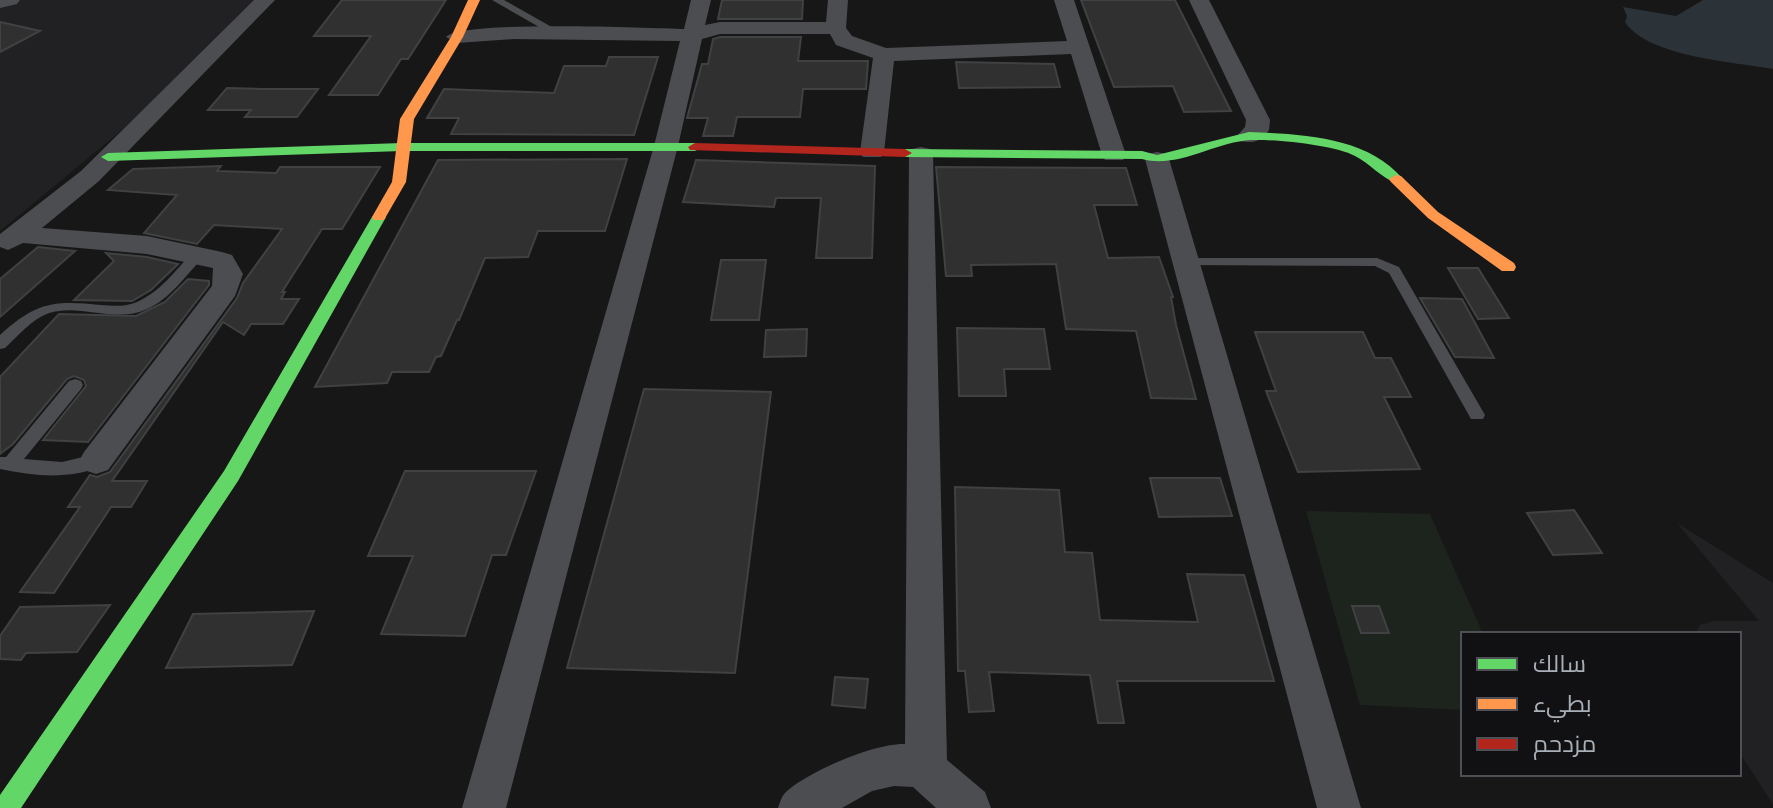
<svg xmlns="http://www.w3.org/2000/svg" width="1773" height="808" viewBox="0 0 1773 808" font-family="Inter,Cairo,sans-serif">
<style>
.built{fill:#212123}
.green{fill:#1d241e}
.water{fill:#2b3338}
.building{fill:#303031;stroke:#3f4143;stroke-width:2}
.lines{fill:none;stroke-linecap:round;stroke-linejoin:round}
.lane{fill:#4b4d50;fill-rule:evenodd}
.street{fill:#4b4d50;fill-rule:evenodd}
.fast{fill:#63d668;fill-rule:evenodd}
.slow{fill:#ff974d;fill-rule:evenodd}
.jam{fill:#b3261e;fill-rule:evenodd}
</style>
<rect width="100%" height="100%" fill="#171717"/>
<g class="built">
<path d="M0,0H256L122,130L0,231Z"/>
<path d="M1677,523L1773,583V804L1739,752V634H1699L1697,630L1700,625L1713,621H1759Z"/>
</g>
<path class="green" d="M1306,511L1430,514L1483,634H1463V710L1360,705Z"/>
<path class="water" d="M1703,0H1773V69C1735,62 1648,57 1625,22L1627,16L1623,7L1676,16Z"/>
<g class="building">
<path d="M342,0H446L408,59H401L378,95H329L371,36H314Z"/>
<path d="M722,0H803L802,19H718Z"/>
<path d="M1081,0H1175L1231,111L1184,112L1173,86L1114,87Z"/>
<path d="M0,22L40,31L0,52Z"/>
<path d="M720,37H801L798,61H868L866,89H803L800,117H737L733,136H703L708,118H687L702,64H708L713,39Z"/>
<path d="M609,57H658L634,135L451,134L459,118H427L444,89L554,93L564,66H606Z"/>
<path d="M956,62L1054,64L1060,87L959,88Z"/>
<path d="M227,88L262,89H318L297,117H245L251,110H208Z"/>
<path d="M627,159L605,231H538L528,257L485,258L459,320H457L441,356L436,357L429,372H392L387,383L315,387L438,160Z"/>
<path d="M696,160L875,166L872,258H816L821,198H776L774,207L683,202Z"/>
<path d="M221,166L217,171L276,173L280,167H380L342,229H322L282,292H285L281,299H299L283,324H251L244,335L223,322L112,481H147L131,507H111L54,593L20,592L80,507H68L90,475L97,477L110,472L237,298L243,283L282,229L214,225L197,244L144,233L177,195L108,190L133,169Z"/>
<path d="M936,167L1126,168L1137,205H1094L1108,258L1159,257L1173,297H1171L1176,325L1196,399L1151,398L1136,331L1066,329L1056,264L971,265L972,276H946Z"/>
<path d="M38,247L75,251L0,317V279Z"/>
<path d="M106,253L147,257L178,264L151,290L132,301L74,300L114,261Z"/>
<path d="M721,260H766L759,320H711Z"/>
<path d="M1448,268H1478L1509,318L1478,319Z"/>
<path d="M188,279L209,281V285L88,442L43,440L86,386L84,380L74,376L67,379L13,444L0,454V377L59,314L136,316L165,302Z"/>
<path d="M1420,298L1462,299L1494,358L1455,357Z"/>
<path d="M957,328L1044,329L1050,369H1004L1006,396H959Z"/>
<path d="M807,329L806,356L764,357L766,330Z"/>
<path d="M1255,332H1363L1375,358H1391L1411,397H1384L1420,469L1298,472L1266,391H1276Z"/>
<path d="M644,389L771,392L735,673L567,668Z"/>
<path d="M405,471H536L506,555H492L465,636L381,634L413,556H368Z"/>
<path d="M1150,478H1220L1232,516L1159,517Z"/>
<path d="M955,487L1059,490L1065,552L1092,553L1100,620L1198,622L1187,574L1244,575L1274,681H1117L1124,723H1098L1090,675L989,672L994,711L969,712L965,671H958Z"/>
<path d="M1574,510L1602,553L1553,555L1527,513Z"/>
<path d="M110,605L77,652L26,653L21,660L0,659V636L20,607Z"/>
<path d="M1352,606H1379L1389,633H1361Z"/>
<path d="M314,611L292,665L166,668L193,614Z"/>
<path d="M835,677L868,679L865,708L832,705Z"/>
</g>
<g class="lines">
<g class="lane">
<path d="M492,0H504L564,34L555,36Z"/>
<path d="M197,252L202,253L204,256L202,259C185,276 170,299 147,309C115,324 81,303 49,313C32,319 18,336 5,348L0,349V335C36,302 54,300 101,305C113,306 126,307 137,302C160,292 176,270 192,253Z"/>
<path d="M1188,258H1377L1399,267L1485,415L1483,419H1471L1389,273L1375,266L1183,265L1181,262Z"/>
<path d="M75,379L81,381L83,385L81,389L24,459L62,462L96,454L102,456L104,461L102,466C69,480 34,476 0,469V457H6L69,381Z"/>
</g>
<g class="street">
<path d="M0,0H20L17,4L0,8Z"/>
<path d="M254,0H275L99,181L42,228L147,236L222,252L232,255L243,274L235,296L108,470L96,474L84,470L79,461L84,452L212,286L213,268L147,254L23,243L8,250L0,247V234L81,171Z"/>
<path d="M691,0H711L705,25L720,22H826L828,0H848L846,28L852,36L886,48L1067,41L1054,0H1074L1126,155L1123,160H1105L1102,155L1071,54L894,61L884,152L881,157H863L860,152L873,58L836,45L830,34H720L702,39L678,146L506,808H462L654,146L680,41L514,39L457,43L446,37C460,20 651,28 684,29Z"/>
<path d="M1189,0H1209L1270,120L1269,130C1262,141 1253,144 1240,141L1237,136L1245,127L1246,120Z"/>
<path d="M921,147L930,149L933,154L947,760L985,792L991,808H936L913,787L894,786L872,791L842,808H778C780,802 782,795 787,791C810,771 874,743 905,744L909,154L912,149Z"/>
<path d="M1157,152L1166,154L1169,159L1361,808H1317L1145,159L1148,154Z"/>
</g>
<g class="fast">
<path d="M1249,132C1301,134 1367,136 1403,179L1396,183C1383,179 1369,163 1355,156C1335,145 1274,139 1251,140C1214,142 1178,169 1142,159L905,157L898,153L905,149L1142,151L1157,155Z"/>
<path d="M402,143H695L702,147L695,151H402L108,161L101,157L108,153Z"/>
<path d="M379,212L386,217L238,481L21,808H0V795L224,471L372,217Z"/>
</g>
<g class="slow">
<path d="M468,0H480L463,37L414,119L406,182L384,220H374L372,217L392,182L400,119L451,37Z"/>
<path d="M1396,175L1401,176L1438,212L1514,263L1516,267L1514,271H1502L1428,218L1391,182L1389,179Z"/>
</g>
<path class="jam" d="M695,143L905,149L912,153L905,157L690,150L688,147Z"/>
</g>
<rect x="1461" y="632" width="280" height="144" fill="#111113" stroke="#4e5055" stroke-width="2"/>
<rect x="1477" y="658" width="40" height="12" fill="#63d668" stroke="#4e5055" stroke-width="2"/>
<text x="1533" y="672" font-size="24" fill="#a9afb7">سالك</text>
<rect x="1477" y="698" width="40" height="12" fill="#ff974d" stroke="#4e5055" stroke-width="2"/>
<text x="1533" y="712" font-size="24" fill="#a9afb7">بطيء</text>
<rect x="1477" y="738" width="40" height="12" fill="#b3261e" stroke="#4e5055" stroke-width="2"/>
<text x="1533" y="752" font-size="24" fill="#a9afb7">مزدحم</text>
</svg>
